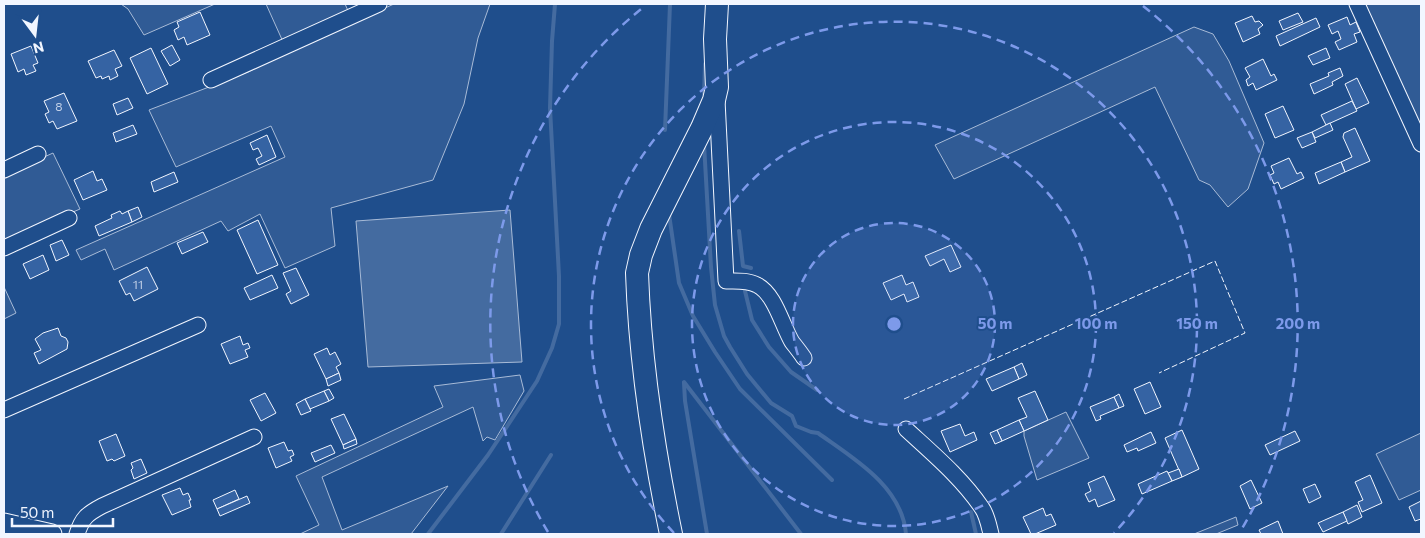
<svg xmlns="http://www.w3.org/2000/svg" width="1425" height="538" viewBox="0 0 1425 538" font-family="Commissioner,sans-serif">
<style>
.green{fill:#305b95;stroke:#a8bbd7}
.water{fill:#446ba0;stroke:#a8bbd7}
.lines{fill:none;stroke-linecap:round;stroke-linejoin:round}
.stream{stroke:#446ba0;stroke-width:4}
.building{fill:#3563a3;stroke:#f2f6ff}
.minor-casing{stroke:#f2f6ff;stroke-width:17}
.major-casing{stroke:#f2f6ff;stroke-width:21}
.highway-casing{stroke:#f2f6ff;stroke-width:24}
.minor{stroke:#1f4e8c;stroke-width:15}
.major{stroke:#1f4e8c;stroke-width:19}
.highway{stroke:#1f4e8c;stroke-width:22}
.fence{stroke:#f2f6ff;stroke-width:1;stroke-dasharray:6 2.5;stroke-linecap:butt}
.ring{fill:none;stroke:#7d9aea;stroke-width:2.5;stroke-dasharray:9 6}
.labels{text-anchor:middle;stroke-width:4;stroke-linejoin:round;paint-order:stroke}
.number-label{font-size:12px;fill:#c3d1e8}
.centre{fill:#7d9aea;stroke:#1f4e8c;stroke-width:2.5}
.ring-label{font-size:15px;text-anchor:middle;font-weight:bold;fill:#7d9aea;stroke:#1f4e8c;stroke-width:4;stroke-linejoin:round;paint-order:stroke}
</style>
<rect width="100%" height="100%" fill="#1f4e8c"/>
<g class="green">
<path d="M121,4H215L144,35L128,9Z"/>
<path d="M266,4H345L350,15L284,44Z"/>
<path d="M394,4H490L478,38L464,104L433,180L331,208L335,246L285,268L260,214L228,231L221,221L114,270L105,249L81,260L76,250L285,157L271,126L176,167L149,110L248,72L315,39Z"/>
<path d="M1362,4H1421V133Z"/>
<path d="M1194,27L1213,34L1229,61L1264,143L1248,189L1228,207L1210,185L1199,180L1155,87L954,179L935,145Z"/>
<path d="M53,153L80,209L4,242V175Z"/>
<path d="M4,287L16,313L4,319Z"/>
<path d="M520,375L524,391L495,440L487,437L483,441L473,407L322,477L342,530L448,486L411,534H300L319,525L296,476L443,407L434,386Z"/>
<path d="M1066,412L1089,458L1037,480L1024,436V431Z"/>
<path d="M1421,433V490L1399,500L1376,454Z"/>
<path d="M1236,517L1238,525L1216,534H1194Z"/>
</g>
<path class="water" d="M510,210L522,362L368,367L356,221Z"/>
<g class="lines">
<g class="stream">
<path d="M704,94L705,64"/>
<path d="M665,130L670,4"/>
<path d="M704,144L711,267L715,305L724,336L730,347L747,374L771,403L792,416L796,426L811,432L818,433C853,458 902,486 906,534"/>
<path d="M669,214L679,283L693,316L715,352L740,389L832,480"/>
<path d="M739,231L743,266L751,268"/>
<path d="M745,291L752,320L769,347L791,372L817,390"/>
<path d="M684,382L801,534"/>
<path d="M684,383L685,401L707,534"/>
<path d="M971,512L976,534"/>
<path d="M428,534L488,455L537,381L552,348L559,324V276L550,108L552,41L555,4"/>
<path d="M501,534L551,455"/>
</g>
</g>
<g class="building">
<path d="M200,12L210,35L187,45L184,37L178,40L174,30L179,27L177,22Z"/>
<path d="M1298,13L1303,22L1283,30L1279,21Z"/>
<path d="M1252,16L1255,22L1259,21L1263,25L1258,29L1260,34L1243,42L1235,23Z"/>
<path d="M1347,17L1350,25L1356,22L1360,32L1354,34L1357,42L1339,50L1335,42L1341,39L1338,31L1332,34L1328,25Z"/>
<path d="M1316,18L1320,27L1280,46L1276,36Z"/>
<path d="M172,45L180,60L170,66L161,51Z"/>
<path d="M31,46L38,63L33,65L36,71L26,75L24,69L18,72L11,54Z"/>
<path d="M151,48L168,84L147,94L130,58Z"/>
<path d="M1326,48L1330,58L1313,65L1308,56Z"/>
<path d="M114,50L122,66L115,69L118,76L110,80L109,76L102,79L101,76L96,78L88,61Z"/>
<path d="M1263,59L1271,76L1274,74L1277,80L1256,90L1253,83L1248,86L1246,80L1250,77L1245,68Z"/>
<path d="M1340,68L1343,76L1332,82L1333,85L1314,94L1310,84L1329,76L1328,73Z"/>
<path d="M1357,78L1369,103L1356,109L1345,84Z"/>
<path d="M64,93L77,121L57,129L53,121L49,123L45,114L49,112L44,101Z"/>
<path d="M128,98L133,108L117,115L113,104Z"/>
<path d="M1352,101L1357,111L1326,125L1321,115Z"/>
<path d="M1283,106L1294,130L1275,138L1265,114Z"/>
<path d="M1330,123L1333,130L1315,138L1312,132Z"/>
<path d="M133,125L137,134L116,142L113,133Z"/>
<path d="M1355,128L1370,161L1345,172L1341,162L1352,157L1343,137L1344,133Z"/>
<path d="M1312,132L1316,142L1302,148L1297,138Z"/>
<path d="M267,135L276,157L259,165L256,159L262,156L258,148L253,150L250,143Z"/>
<path d="M1289,158L1297,174L1301,172L1304,178L1281,189L1278,182L1274,184L1270,175L1274,173L1271,166Z"/>
<path d="M1341,162L1345,172L1319,184L1315,173Z"/>
<path d="M93,171L97,181L102,179L107,190L83,200L74,180Z"/>
<path d="M174,172L178,182L154,192L151,182Z"/>
<path d="M138,207L142,217L132,222L128,211Z"/>
<path d="M120,211L122,214L128,211L132,222L99,236L95,226L112,218L111,215Z"/>
<path d="M258,220L278,265L257,274L237,230Z"/>
<path d="M203,232L208,242L182,254L177,243Z"/>
<path d="M62,240L69,255L56,261L50,245Z"/>
<path d="M951,245L961,267L950,272L944,259L930,266L925,256Z"/>
<path d="M43,255L49,270L30,279L23,264Z"/>
<path d="M147,267L158,289L134,301L130,293L126,295L119,281Z"/>
<path d="M296,268L309,295L291,304L286,294L291,291L283,273Z"/>
<path d="M272,275L278,288L250,300L244,288Z"/>
<path d="M902,275L906,285L913,282L919,297L907,302L904,294L891,300L883,283Z"/>
<path d="M58,328L61,336L66,338L68,342L67,349L39,364L34,353L41,350L35,339L43,333Z"/>
<path d="M240,336L243,345L248,343L250,348L245,350L248,357L230,364L221,344Z"/>
<path d="M327,348L330,355L335,352L341,364L336,367L339,373L326,379L314,354Z"/>
<path d="M1022,363L1027,375L1019,379L1014,367Z"/>
<path d="M1014,367L1019,379L992,391L986,379Z"/>
<path d="M339,373L341,380L328,386L326,379Z"/>
<path d="M1150,382L1161,407L1145,414L1134,389Z"/>
<path d="M329,389L334,398L329,401L324,391Z"/>
<path d="M324,391L329,401L310,409L305,399Z"/>
<path d="M1035,391L1048,420L1024,431L1019,420L1027,417L1018,398Z"/>
<path d="M265,393L276,413L261,421L250,400Z"/>
<path d="M1119,394L1124,406L1119,408L1114,397Z"/>
<path d="M1114,397L1119,408L1100,416L1101,419L1096,421L1090,407Z"/>
<path d="M305,399L311,411L301,415L296,404Z"/>
<path d="M344,414L356,439L343,445L331,419Z"/>
<path d="M1019,420L1024,431L1002,441L997,430Z"/>
<path d="M960,424L965,436L974,432L977,440L950,452L941,431Z"/>
<path d="M997,430L1002,441L995,444L990,433Z"/>
<path d="M1182,430L1199,469L1182,477L1165,438Z"/>
<path d="M1295,431L1300,441L1270,455L1265,445Z"/>
<path d="M1151,432L1156,443L1138,451L1137,448L1127,452L1124,445Z"/>
<path d="M116,434L125,456L114,461L112,459L107,461L99,441Z"/>
<path d="M356,439L357,444L344,449L343,445Z"/>
<path d="M284,442L288,451L292,450L294,455L290,457L292,461L276,468L268,448Z"/>
<path d="M331,445L335,453L315,462L311,453Z"/>
<path d="M141,459L147,473L134,479L131,470L133,468L131,463Z"/>
<path d="M1179,469L1182,477L1172,481L1168,473Z"/>
<path d="M1167,471L1172,481L1142,494L1138,484Z"/>
<path d="M1370,475L1382,503L1362,512L1358,502L1363,500L1355,482Z"/>
<path d="M1104,476L1115,500L1098,507L1095,499L1089,502L1085,494L1091,491L1088,483Z"/>
<path d="M1251,480L1262,503L1250,509L1240,486Z"/>
<path d="M1315,484L1321,497L1309,503L1303,489Z"/>
<path d="M180,488L183,495L188,493L191,500H189L191,507L172,515L162,495Z"/>
<path d="M235,490L239,499L217,509L213,500Z"/>
<path d="M247,496L250,503L220,516L217,509Z"/>
<path d="M1421,501V519L1415,521L1409,507Z"/>
<path d="M1357,505L1362,517L1348,524L1343,512Z"/>
<path d="M1043,508L1046,516L1051,514L1056,525L1035,534H1031L1023,517Z"/>
<path d="M1343,512L1347,521L1323,532L1318,523Z"/>
<path d="M1278,521L1283,534H1261L1259,530Z"/>
</g>
<g class="lines">
<defs>
<g id="minor">
<path d="M1357,4L1421,144"/>
<path d="M211,80L379,4"/>
<path d="M717,100L726,281C737,281 748,280 757,285C775,294 782,325 792,342C796,347 800,352 804,358"/>
<path d="M4,170L38,154"/>
<path d="M4,248L69,218"/>
<path d="M4,410L198,325"/>
<path d="M906,429C932,453 962,478 982,508C987,515 989,526 991,534"/>
<path d="M77,534C82,518 87,514 102,506L254,437"/>
</g>
<path id="major" d="M4,523L52,534"/>
<path id="highway" d="M671,534C653,447 640,362 637,273L641,255L651,229L702,128L714,100L717,87L715,39L717,4"/>
</defs>
<use href="#minor" class="minor-casing"/>
<use href="#major" class="major-casing"/>
<use href="#highway" class="highway-casing"/>
<use href="#minor" class="minor"/>
<use href="#major" class="major"/>
<use href="#highway" class="highway"/>
<path class="fence" d="M904,399L1215,261L1245,333L1159,373"/>
</g>
<circle cx="894" cy="324" r="101" fill="#7d9aea" fill-opacity=".12"/>
<g class="ring">
<circle cx="894" cy="324" r="101"/>
<circle cx="894" cy="324" r="202"/>
<path d="M674 533A303 303 0 1 1 1114 533"/>
<path d="M548 532A404 404 0 0 1 645 6M1143 6A404 404 0 0 1 1240 532"/>
</g>
<g class="labels">
<g class="number-label">
<text x="59" y="111">8</text>
<text x="138" y="289">11</text>
</g>
</g>
<circle cx="894" cy="324" r="8" class="centre"/>
<g class="ring-label">
<text x="995" y="329">50 m</text>
<text x="1096" y="329">100 m</text>
<text x="1197" y="329">150 m</text>
<text x="1298" y="329">200 m</text>
</g>
<rect width="1425" height="538" fill="none" stroke="#f2f6ff" stroke-width="10"/>
<g transform="translate(35 35) rotate(165)" stroke="#1f4e8c" stroke-width="4" paint-order="stroke">
<path d="M0-4L9 19L0 12L-9 19Z" fill="#f2f6ff"/>
<text y="-8" font-size="14" font-weight="bold" text-anchor="middle" fill="#f2f6ff">N</text>
</g>
<path d="M12 518v8h101v-8" fill="none" stroke="#f2f6ff" stroke-width="2.5"/>
<text x="20" y="518" font-size="15" fill="#f2f6ff" stroke="#1f4e8c" stroke-width="4" paint-order="stroke">50 m</text>
</svg>
